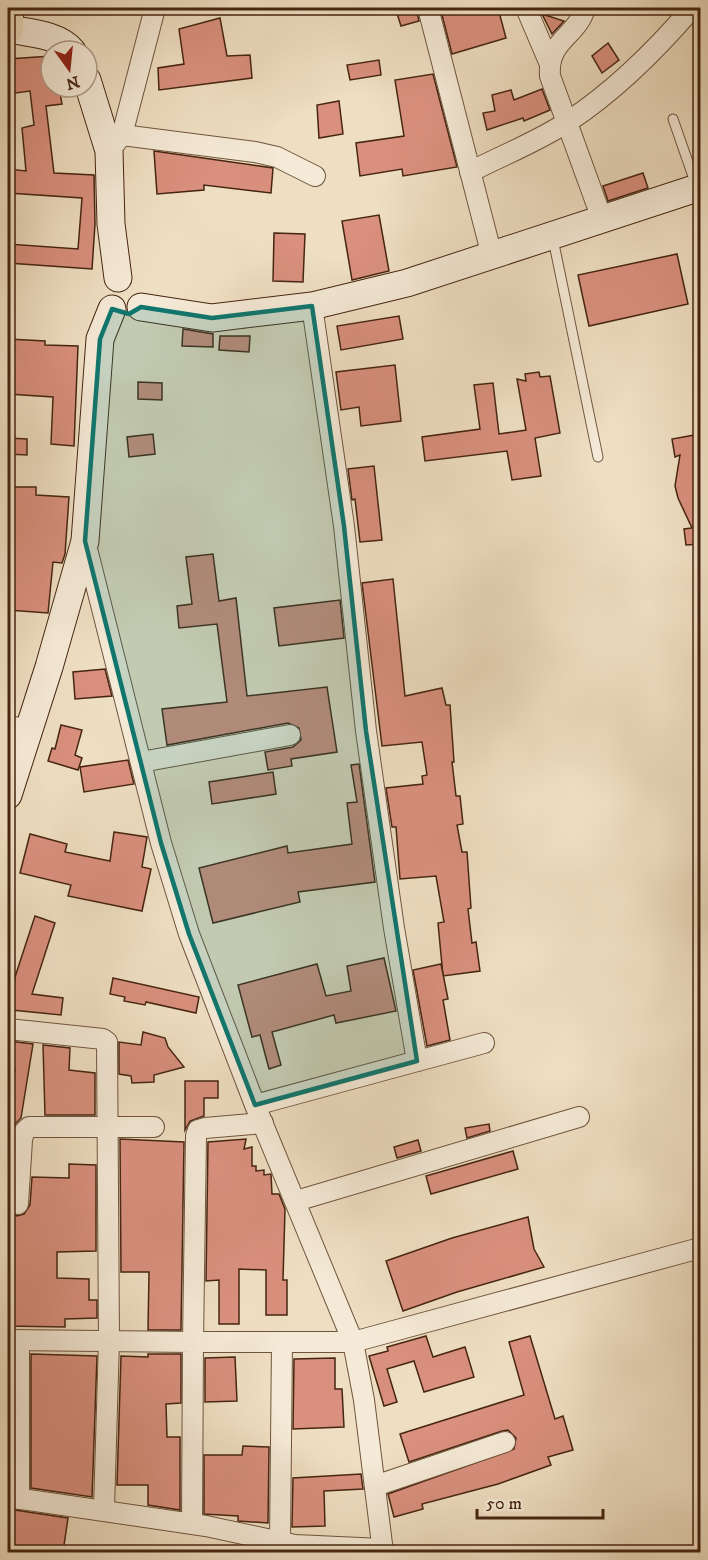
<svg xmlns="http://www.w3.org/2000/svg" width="708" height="1560" viewBox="0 0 708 1560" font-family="'IM FELL DW Pica',serif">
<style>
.building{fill:#d9907e;stroke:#462511;stroke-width:1.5}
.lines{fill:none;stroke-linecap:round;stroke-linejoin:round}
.service-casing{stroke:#70543d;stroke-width:11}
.minor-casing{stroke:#70543d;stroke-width:22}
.secondary-casing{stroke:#462511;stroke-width:29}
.primary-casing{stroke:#462511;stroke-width:32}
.service{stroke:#f5ead7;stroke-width:9}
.minor{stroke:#f5ead7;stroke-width:20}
.secondary{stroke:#f5ead7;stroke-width:27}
.primary{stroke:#efdfc2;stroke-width:30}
.marked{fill:#0f766e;fill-opacity:0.2;stroke:#0f766e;stroke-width:4.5;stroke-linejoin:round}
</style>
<rect width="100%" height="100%" fill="#efdfc2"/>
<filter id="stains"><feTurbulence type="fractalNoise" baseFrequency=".00333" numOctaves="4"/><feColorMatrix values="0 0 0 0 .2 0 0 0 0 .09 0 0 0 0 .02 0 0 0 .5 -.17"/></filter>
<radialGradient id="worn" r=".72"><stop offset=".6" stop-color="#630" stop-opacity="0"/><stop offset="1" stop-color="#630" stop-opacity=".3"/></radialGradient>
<g class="building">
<path d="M404,8H416L419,21L401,26L396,10Z"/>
<path d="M466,8H498L506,38L452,54L442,15Z"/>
<path d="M542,14L564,21L552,34Z"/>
<path d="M220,18L227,56L250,55L252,78L159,90L158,68L184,64L179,29Z"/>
<path d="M608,43L619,60L602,73L592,56Z"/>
<path d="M51,56V87H59L62,104L46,106L54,173L94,175L95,224L92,269L8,263V244L78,249L82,198L8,193V169L26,171L22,128L34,125L30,91L8,94V59Z"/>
<path d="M379,60L381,75L350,80L347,65Z"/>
<path d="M433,74L457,167L403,176L402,169L360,176L356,143L404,136L395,80Z"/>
<path d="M542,89L550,110L524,121L523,118L487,130L483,113L495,111L492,95L511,90L514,100Z"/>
<path d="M339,101L343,134L319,138L317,105Z"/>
<path d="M154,151L273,168L271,193L204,185V190L157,194Z"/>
<path d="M643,173L648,188L608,201L603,186Z"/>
<path d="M379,215L389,271L352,280L342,221Z"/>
<path d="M274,233L305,234L303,282L273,281Z"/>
<path d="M677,254L688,304L589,326L578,275Z"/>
<path d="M399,316L403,339L341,350L337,326Z"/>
<path d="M183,329L213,334V347L182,346Z"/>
<path d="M220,336H250L249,352L219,350Z"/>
<path d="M8,339L45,341V345L78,346L74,446L51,444L53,397L8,394Z"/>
<path d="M395,365L401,421L361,426L359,407L341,410L336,372Z"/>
<path d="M539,372L540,377L550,376L560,433L535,438L541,476L512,480L507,451L425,461L422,437L480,429L474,385L493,383L499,434L526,430L517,379L526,381L525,374Z"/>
<path d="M138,382L162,383V400L138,399Z"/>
<path d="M153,434L155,454L129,457L127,437Z"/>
<path d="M700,434V544L686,545L684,529L692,528L678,498L675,486L680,455L675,457L672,439Z"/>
<path d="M8,438L27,439V455L8,454Z"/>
<path d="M374,466L382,540L360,542L355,499L352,500L348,469Z"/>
<path d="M8,487H36V495L69,497L65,554L62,563L53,562L48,613L8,610Z"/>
<path d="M213,554L219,601L236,598L247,696L327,687L337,752L291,759L292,766L268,770L265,752L293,747L301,740L299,728L288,723L167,745L162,709L227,702L217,624L179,628L177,606L192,604L186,557Z"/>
<path d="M393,579L405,696L442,688L446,705H450L454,762H452L456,796H460L463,824L457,825L462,852H467L471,908L468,909L472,943L476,942L480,971L443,976L438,923L444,922L436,876L400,879L396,827H392L386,788L423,784L422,776L427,775L422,742L382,746L362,583Z"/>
<path d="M340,600L344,638L279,646L274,608Z"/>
<path d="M105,669L112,696L75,699L73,672Z"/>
<path d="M61,725L82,730L75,755L82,758L78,770L48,761L52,748L55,749Z"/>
<path d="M128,760L134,784L84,792L80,767Z"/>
<path d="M359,764L375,882L298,892L300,902L213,923L199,868L287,846L288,853L352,844L347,803L357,802L351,765Z"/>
<path d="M273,772L276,794L212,804L209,782Z"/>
<path d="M114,832L147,837L142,867L151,869L142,911L68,896L71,885L20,873L30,834L67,844L65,852L110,861Z"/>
<path d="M35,916L55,923L32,994L63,998L61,1015L12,1010L15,977Z"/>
<path d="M384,958L396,1011L336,1023L334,1015L272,1032L281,1065L269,1069L260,1035L252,1037L238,985L317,964L326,996L351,991L347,966Z"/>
<path d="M441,964L448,999L443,1000L450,1040L427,1046L413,970Z"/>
<path d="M113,978L199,997L196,1013L146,1002L145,1005L124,1001L125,997L110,994Z"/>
<path d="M143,1032L165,1038L168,1047L184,1067L154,1075V1082L132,1083L131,1076L119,1074V1042L141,1045Z"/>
<path d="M8,1041L33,1044L21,1118L15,1124L8,1123L15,1069H8Z"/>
<path d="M43,1045L70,1048L69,1070L95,1073V1115H45Z"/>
<path d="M185,1081H218V1098H204V1116L190,1121L185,1130Z"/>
<path d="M489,1124L490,1131L467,1138L465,1128Z"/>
<path d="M120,1139L184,1142L181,1330H148L149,1272H121Z"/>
<path d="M246,1139L244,1149L252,1147V1166H256V1171L264,1170V1175L271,1174L272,1194H279L285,1209L283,1280H287V1315H266V1270L239,1269V1324H219V1280L206,1281L208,1142Z"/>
<path d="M418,1140L421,1151L397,1158L394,1147Z"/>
<path d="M513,1151L518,1169L431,1194L426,1176Z"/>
<path d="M69,1164L96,1165V1251L57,1252V1278L89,1279V1300H97V1318L65,1319V1327L8,1326V1210L17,1216L24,1214L30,1205L32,1177L69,1178Z"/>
<path d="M528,1217L534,1249L544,1267L457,1292L403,1311L386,1261L452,1238Z"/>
<path d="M426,1336L433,1357L465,1347L474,1377L424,1392L414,1361L387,1369L397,1402L384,1406L369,1356L388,1351L387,1347Z"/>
<path d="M530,1336L555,1419L563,1416L573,1450L548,1457L551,1465L498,1484L422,1504L423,1509L394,1517L388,1494L514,1449L516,1438L508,1430L502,1431L409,1462L400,1434L524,1395L509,1342Z"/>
<path d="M31,1354L97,1356L92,1497L31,1488Z"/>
<path d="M148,1354H181V1403L166,1404L167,1437H180V1510L148,1505V1485H117L121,1356L148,1357Z"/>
<path d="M235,1357L237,1401L205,1402V1358Z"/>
<path d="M335,1358V1389H342L344,1427L293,1429L294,1359Z"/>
<path d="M243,1446L269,1447L268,1523L238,1521V1516L204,1514V1455H242Z"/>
<path d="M361,1474L363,1489L324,1491L325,1526L292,1527L293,1478Z"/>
<path d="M8,1509L68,1518L63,1552H8Z"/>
</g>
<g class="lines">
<defs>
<g id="service">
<path d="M673,119L696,185"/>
<path d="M553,239L598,457"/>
</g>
<g id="minor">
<path d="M428,8L492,256"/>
<path d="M526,8L549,62"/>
<path d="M585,8C577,37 547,40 550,76L602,219"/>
<path d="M122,135L255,152L277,157L315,176"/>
<path d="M114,145L122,135L155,8"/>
<path d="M470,172C503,155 539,141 569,121C616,90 656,50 692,8"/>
<path d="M312,306L344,526L366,731L394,928L417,1061"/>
<path d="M85,541L161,843L189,934L255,1105L353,1342L364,1400L383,1552"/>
<path d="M8,727L29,728"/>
<path d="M141,762L290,735"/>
<path d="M8,1029L103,1039L107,1042L109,1340L104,1509"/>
<path d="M255,1105L484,1043"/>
<path d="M263,1123L205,1128L198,1130L196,1136L193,1342H353L700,1248"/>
<path d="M296,1201L579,1117"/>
<path d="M18,1204L22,1140L24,1132L29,1127H154"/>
<path d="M8,1340L193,1342L192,1523"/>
<path d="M19,1341V1499"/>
<path d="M375,1486L505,1442"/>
<path d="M8,1497L206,1526L295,1545L382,1549"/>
<path d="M280,1542L282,1342"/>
</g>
<g id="secondary">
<path d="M9,29C29,33 58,34 72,51"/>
<path d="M87,80L109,151L111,224L118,278"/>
<path d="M141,307L212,318L312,306L407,283L700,187"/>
<path d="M8,795L49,667L85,541L100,339L112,309"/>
</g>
<path id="primary" d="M8,29V8"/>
</defs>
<use href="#service" class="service-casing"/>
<use href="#minor" class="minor-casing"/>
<use href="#secondary" class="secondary-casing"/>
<use href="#primary" class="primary-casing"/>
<use href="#service" class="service"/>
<use href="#minor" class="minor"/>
<use href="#secondary" class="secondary"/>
<use href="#primary" class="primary"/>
</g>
<path class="marked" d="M312,306L344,526L366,731L417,1061L255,1105L189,934L161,843L85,541L100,339L112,309L129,314L141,307L212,318Z"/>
<rect width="708" height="1560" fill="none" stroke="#efdfc2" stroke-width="30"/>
<rect x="9" y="9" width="690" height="1542" fill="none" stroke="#462511" stroke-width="3"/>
<rect x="15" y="15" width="678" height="1530" fill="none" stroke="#462511" stroke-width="1.5"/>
<g transform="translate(69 69) rotate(165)"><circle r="28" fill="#f5ead7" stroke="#af9b88" stroke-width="1.5"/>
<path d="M0-4.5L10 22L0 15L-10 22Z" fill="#8f2418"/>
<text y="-9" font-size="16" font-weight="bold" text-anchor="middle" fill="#462511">N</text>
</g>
<path d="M477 1509v9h126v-9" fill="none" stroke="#462511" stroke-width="3"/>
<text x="486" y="1509" font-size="18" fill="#462511" stroke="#f5ead7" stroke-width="4.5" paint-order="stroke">50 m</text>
<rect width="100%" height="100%" filter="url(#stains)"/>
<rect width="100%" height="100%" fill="url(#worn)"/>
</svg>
